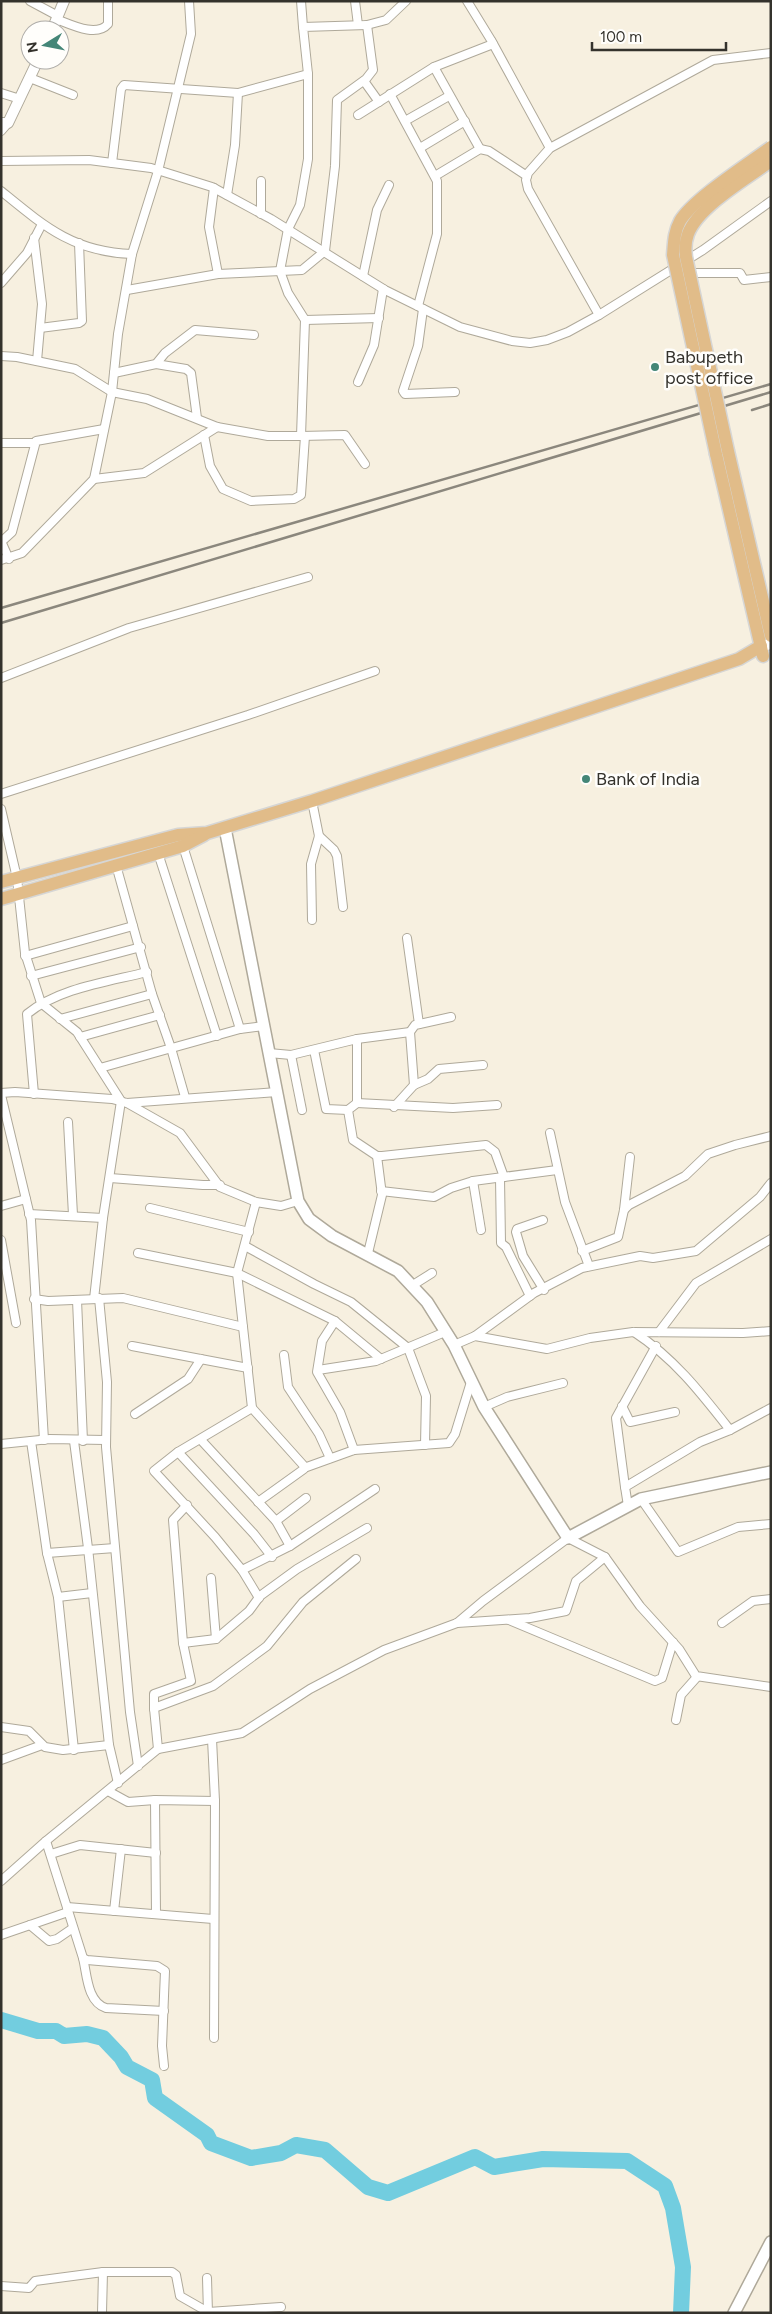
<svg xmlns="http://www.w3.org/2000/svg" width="772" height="2314" viewBox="0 0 772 2314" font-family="Figtree,sans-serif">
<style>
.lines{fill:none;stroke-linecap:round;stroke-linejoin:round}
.river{stroke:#72cddf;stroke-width:16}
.minor-casing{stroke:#afa99a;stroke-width:10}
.tertiary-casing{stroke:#afa99a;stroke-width:12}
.secondary-casing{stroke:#afa99a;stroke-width:14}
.primary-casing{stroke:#d6d6d5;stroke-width:15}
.minor{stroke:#fff;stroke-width:8}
.tertiary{stroke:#fff;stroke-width:10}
.secondary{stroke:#fff;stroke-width:11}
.primary{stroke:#e1bc89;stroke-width:12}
.rail{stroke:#8b877d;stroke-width:2.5}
.primary-bridge-casing{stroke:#d6d6d5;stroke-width:15;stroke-linecap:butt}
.primary-bridge{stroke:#e1bc89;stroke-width:12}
.poi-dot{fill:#448677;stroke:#fffefb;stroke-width:2}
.labels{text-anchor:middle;stroke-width:5;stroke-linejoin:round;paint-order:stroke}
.poi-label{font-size:18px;fill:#34322c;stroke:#fffefb;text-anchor:start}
</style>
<rect width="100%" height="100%" fill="#f7f0e0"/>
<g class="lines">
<path class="river" d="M1,2020L38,2031H56L64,2036L87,2034L103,2038L121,2057L127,2067L152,2080L155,2098L207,2135L211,2143L251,2158L281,2153L296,2145L325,2150L368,2187L388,2193L475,2157L494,2167L543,2159L627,2161L665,2186L673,2208L683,2267L681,2313"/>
<defs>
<g id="minor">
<path d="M30,1L58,16"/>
<path d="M301,1L303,27"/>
<path d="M355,1L358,25"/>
<path d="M467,1L491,40L550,148"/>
<path d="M56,19C70,24 96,38 108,24V1"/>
<path d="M434,67L480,149"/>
<path d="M308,74L303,27L367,25L386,20L406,1"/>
<path d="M30,78L73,95"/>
<path d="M364,81L379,102"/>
<path d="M1,93L20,99"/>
<path d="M390,94L437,181V234L418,306"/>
<path d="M358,115L434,67L493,44"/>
<path d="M405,121L449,96"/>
<path d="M1,131L8,123"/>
<path d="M420,148L465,121"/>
<path d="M1,161L89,160L151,168L212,187L271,219L385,290L460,327L512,341L530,343L547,340L568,332L599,315L703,250L771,201"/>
<path d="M435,176L480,149L489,151L527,176"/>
<path d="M261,181V214"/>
<path d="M214,188L209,227L218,274"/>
<path d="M1,191C44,226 73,252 132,254"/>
<path d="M227,195L235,145L238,93"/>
<path d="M34,238L42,304L37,361"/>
<path d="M688,273H740L744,280L771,277"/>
<path d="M363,276L377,210L389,185"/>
<path d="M1,283L27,253L42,224"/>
<path d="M127,290L218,274L302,270L325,251L335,166L337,100L366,79L373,70L367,25"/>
<path d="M423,309L418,346L403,391L405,394L455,392"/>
<path d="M599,315L528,189L526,180L528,173L550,148L713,60L771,53"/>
<path d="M305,320L379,318"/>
<path d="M40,328L79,323L82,321L79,243"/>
<path d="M1,356L17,357L75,369L112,392L147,399L217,427L268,436H301L305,320L288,293L280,271L288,229L300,205L308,159V74L238,93L124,85L121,89L112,163"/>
<path d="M156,364L186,369L191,373L197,418"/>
<path d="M114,373L156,364L165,353L195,330L254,335"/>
<path d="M358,382L374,345L383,289"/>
<path d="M204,435L210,466L223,489L251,501L294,499L301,495L305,436"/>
<path d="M301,436L345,435L365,464"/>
<path d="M1,443H34"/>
<path d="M94,479L144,473L217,427"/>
<path d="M1,541L9,559"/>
<path d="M1,542L12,532L36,441L104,429"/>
<path d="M1,560L22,553L94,479L112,392L118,334L132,254L158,171L191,34L189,1"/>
<path d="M1,678L129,628L308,577"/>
<path d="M1,794L248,715L375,671"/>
<path d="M1,809L17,878L25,953L41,1003L77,1032L121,1101L103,1218L94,1299"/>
<path d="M319,836L334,850L337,856L343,907"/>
<path d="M183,846L240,1029"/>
<path d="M158,853L217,1036"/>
<path d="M116,865L152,994L171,1048L185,1097"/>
<path d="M312,920L311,864L319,836L312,801"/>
<path d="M407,938L419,1024"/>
<path d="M25,956L133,926"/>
<path d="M31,976L141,947"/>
<path d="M60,1019L152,994"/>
<path d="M80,1037L160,1015"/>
<path d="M357,1039V1103L348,1110L353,1140L377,1156H382L486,1145L495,1152L504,1177"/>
<path d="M314,1050L326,1109L348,1110"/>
<path d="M269,1053L291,1055L357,1039L410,1032"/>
<path d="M291,1055L302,1110"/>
<path d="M100,1068L240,1029L264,1026"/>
<path d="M414,1085L410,1032L415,1025L451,1017"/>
<path d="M1,1093L15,1092L112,1099L127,1103L277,1092"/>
<path d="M34,1094L27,1014C59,988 107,982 147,972"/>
<path d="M1,1095L31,1220L44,1440"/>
<path d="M127,1103L180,1133L220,1187L256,1202L281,1206L298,1201"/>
<path d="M357,1103L453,1108L497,1105"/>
<path d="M394,1107L414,1085L428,1079L439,1069L483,1065"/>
<path d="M68,1122L73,1215"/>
<path d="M550,1133L565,1202L589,1266"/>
<path d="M110,1178L203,1185H220"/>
<path d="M500,1178L501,1243L506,1247L530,1296"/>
<path d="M473,1181L481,1230"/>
<path d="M381,1191L434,1197L451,1188L473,1181L557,1170"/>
<path d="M256,1202L237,1273L252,1408L178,1452L154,1471L215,1537L242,1570L259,1598"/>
<path d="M1,1206L26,1199"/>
<path d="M150,1208L249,1232"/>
<path d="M624,1210L629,1205L685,1176L708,1154L735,1145L771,1136"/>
<path d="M29,1214L103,1218"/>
<path d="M543,1220L517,1229L516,1232L523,1256L544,1290"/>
<path d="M1,1240L16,1323"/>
<path d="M245,1246L314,1284L351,1302L408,1348L426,1396L425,1445"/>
<path d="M582,1251L618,1237L624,1210L630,1157"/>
<path d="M138,1253L237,1273L335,1321L381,1359"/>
<path d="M368,1253L382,1195L377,1156"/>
<path d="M413,1285L432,1273"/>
<path d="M99,1298L107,1382L106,1447L130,1712L138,1766"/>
<path d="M34,1299L48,1301L123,1298L243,1327"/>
<path d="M77,1300L83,1441"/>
<path d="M335,1321L322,1341L317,1372L340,1412L354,1450"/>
<path d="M634,1332C674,1358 701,1393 730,1430"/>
<path d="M659,1332L696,1283L771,1239"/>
<path d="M475,1336L534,1293L582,1268L640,1256L653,1258L696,1251L760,1197L771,1183"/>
<path d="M454,1345L475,1336L547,1349L590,1338L633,1332L743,1333L771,1331"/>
<path d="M132,1346L248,1368"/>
<path d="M284,1355L288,1387L319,1434L330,1458"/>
<path d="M318,1370L376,1361L445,1332"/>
<path d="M622,1406L630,1422L675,1412"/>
<path d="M484,1407L507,1397L563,1383"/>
<path d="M252,1408L304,1466V1469L258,1502"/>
<path d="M135,1414L188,1379L201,1359"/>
<path d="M201,1440L276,1521L290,1546"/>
<path d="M31,1441L47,1553L58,1597L74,1750"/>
<path d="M74,1441L88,1548L109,1745L118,1783"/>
<path d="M1,1444L50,1439L105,1440"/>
<path d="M178,1452L254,1534L272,1557"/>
<path d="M304,1468L354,1450L449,1443L455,1434L471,1382"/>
<path d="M625,1487L616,1418L656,1346"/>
<path d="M641,1499L678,1552L738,1527L771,1524"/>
<path d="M628,1506L625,1487L700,1442L730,1430L771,1408"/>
<path d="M276,1521L306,1498"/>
<path d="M47,1553L115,1548"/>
<path d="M242,1570L290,1546L375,1489"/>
<path d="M211,1578L216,1639"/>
<path d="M58,1597L92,1593"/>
<path d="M509,1620L655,1681L662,1678L673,1642"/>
<path d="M457,1623L530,1618L566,1611L576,1581L605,1557"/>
<path d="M722,1623L753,1601L771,1599"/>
<path d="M183,1643L216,1639L249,1611L260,1596L297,1569L367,1528"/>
<path d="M154,1709V1694L191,1681L183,1643L173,1520L187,1505"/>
<path d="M676,1720L681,1695L697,1677"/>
<path d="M1,1727L29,1731L45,1747L63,1750L109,1745"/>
<path d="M212,1739L215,1801L214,2038"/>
<path d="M158,1749L154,1708L213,1686L267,1646L303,1602L356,1559"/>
<path d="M1,1760L42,1745"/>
<path d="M108,1791L128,1802L155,1800L215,1801"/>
<path d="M155,1800L156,1914"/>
<path d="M46,1841L83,1958L87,1960L157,1966L165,1971L162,2046L164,2066"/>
<path d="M51,1854L80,1845L156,1853"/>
<path d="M1,1881L46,1841L158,1749L242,1733L310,1689L384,1650L457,1623L483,1601L568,1538L605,1557L640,1606L679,1649L696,1676L771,1687"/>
<path d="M67,1907L213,1919"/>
<path d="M114,1911L121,1849"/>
<path d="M30,1925L49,1941L57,1939L73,1928"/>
<path d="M1,1935L68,1912"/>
<path d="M83,1958C87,1974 87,2002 106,2008L164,2011"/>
<path d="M207,2278L208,2313"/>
<path d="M1,2286L29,2288L35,2281L103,2272H172L176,2275L180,2296L208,2312L281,2307"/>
<path d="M102,2313L103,2272"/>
</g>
<g id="tertiary">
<path d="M52,30L64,1"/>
<path d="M1,123H8L38,60"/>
<path d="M761,646L771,644"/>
</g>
<g id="secondary">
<path d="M225,828L298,1201L309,1219L332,1236L398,1271L427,1302L454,1345L484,1407L568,1538L641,1499L771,1472"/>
<path d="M734,2313L771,2242"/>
</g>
<g id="primary">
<path d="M728,451L771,636"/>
<path d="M716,454L763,656"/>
<path d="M1,882L178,835L207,833L312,801L739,659L761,646"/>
<path d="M1,899L183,846L204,835"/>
</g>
</defs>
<use href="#minor" class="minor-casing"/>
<use href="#tertiary" class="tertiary-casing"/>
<use href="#secondary" class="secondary-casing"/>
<use href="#primary" class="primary-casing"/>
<use href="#minor" class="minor"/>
<use href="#tertiary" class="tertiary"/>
<use href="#secondary" class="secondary"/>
<use href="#primary" class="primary"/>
<g class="rail">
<path d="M752,410L771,404"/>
<path d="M1,608L771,384"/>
<path d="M1,623L771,392"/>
</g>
<defs>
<g id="primary-bridge">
<path d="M728,451L686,257C685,250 685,242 688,234C698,207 747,178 771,161"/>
<path d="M716,454L673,255C674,243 674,232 680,221C693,199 748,164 771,147"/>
</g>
</defs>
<use href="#primary-bridge" class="primary-bridge-casing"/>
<use href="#primary-bridge" class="primary-bridge"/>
</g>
<g class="poi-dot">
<circle cx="655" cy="367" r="5"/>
<circle cx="586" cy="779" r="5"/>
</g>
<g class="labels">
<g class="poi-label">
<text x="665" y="363">Babupeth<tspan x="665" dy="21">post office</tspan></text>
<text x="596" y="785">Bank of India</text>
</g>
</g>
<rect width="772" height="2314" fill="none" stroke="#34322c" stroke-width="5"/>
<g transform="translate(45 45) rotate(260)"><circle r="24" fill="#fffefb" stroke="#aeaca8"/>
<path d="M0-4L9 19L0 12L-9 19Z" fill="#448677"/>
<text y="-8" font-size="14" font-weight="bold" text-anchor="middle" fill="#34322c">N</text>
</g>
<path d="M592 42v8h134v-8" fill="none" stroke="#34322c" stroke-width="2.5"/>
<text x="600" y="42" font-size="15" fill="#34322c" stroke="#fffefb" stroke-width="4" paint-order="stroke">100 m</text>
</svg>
